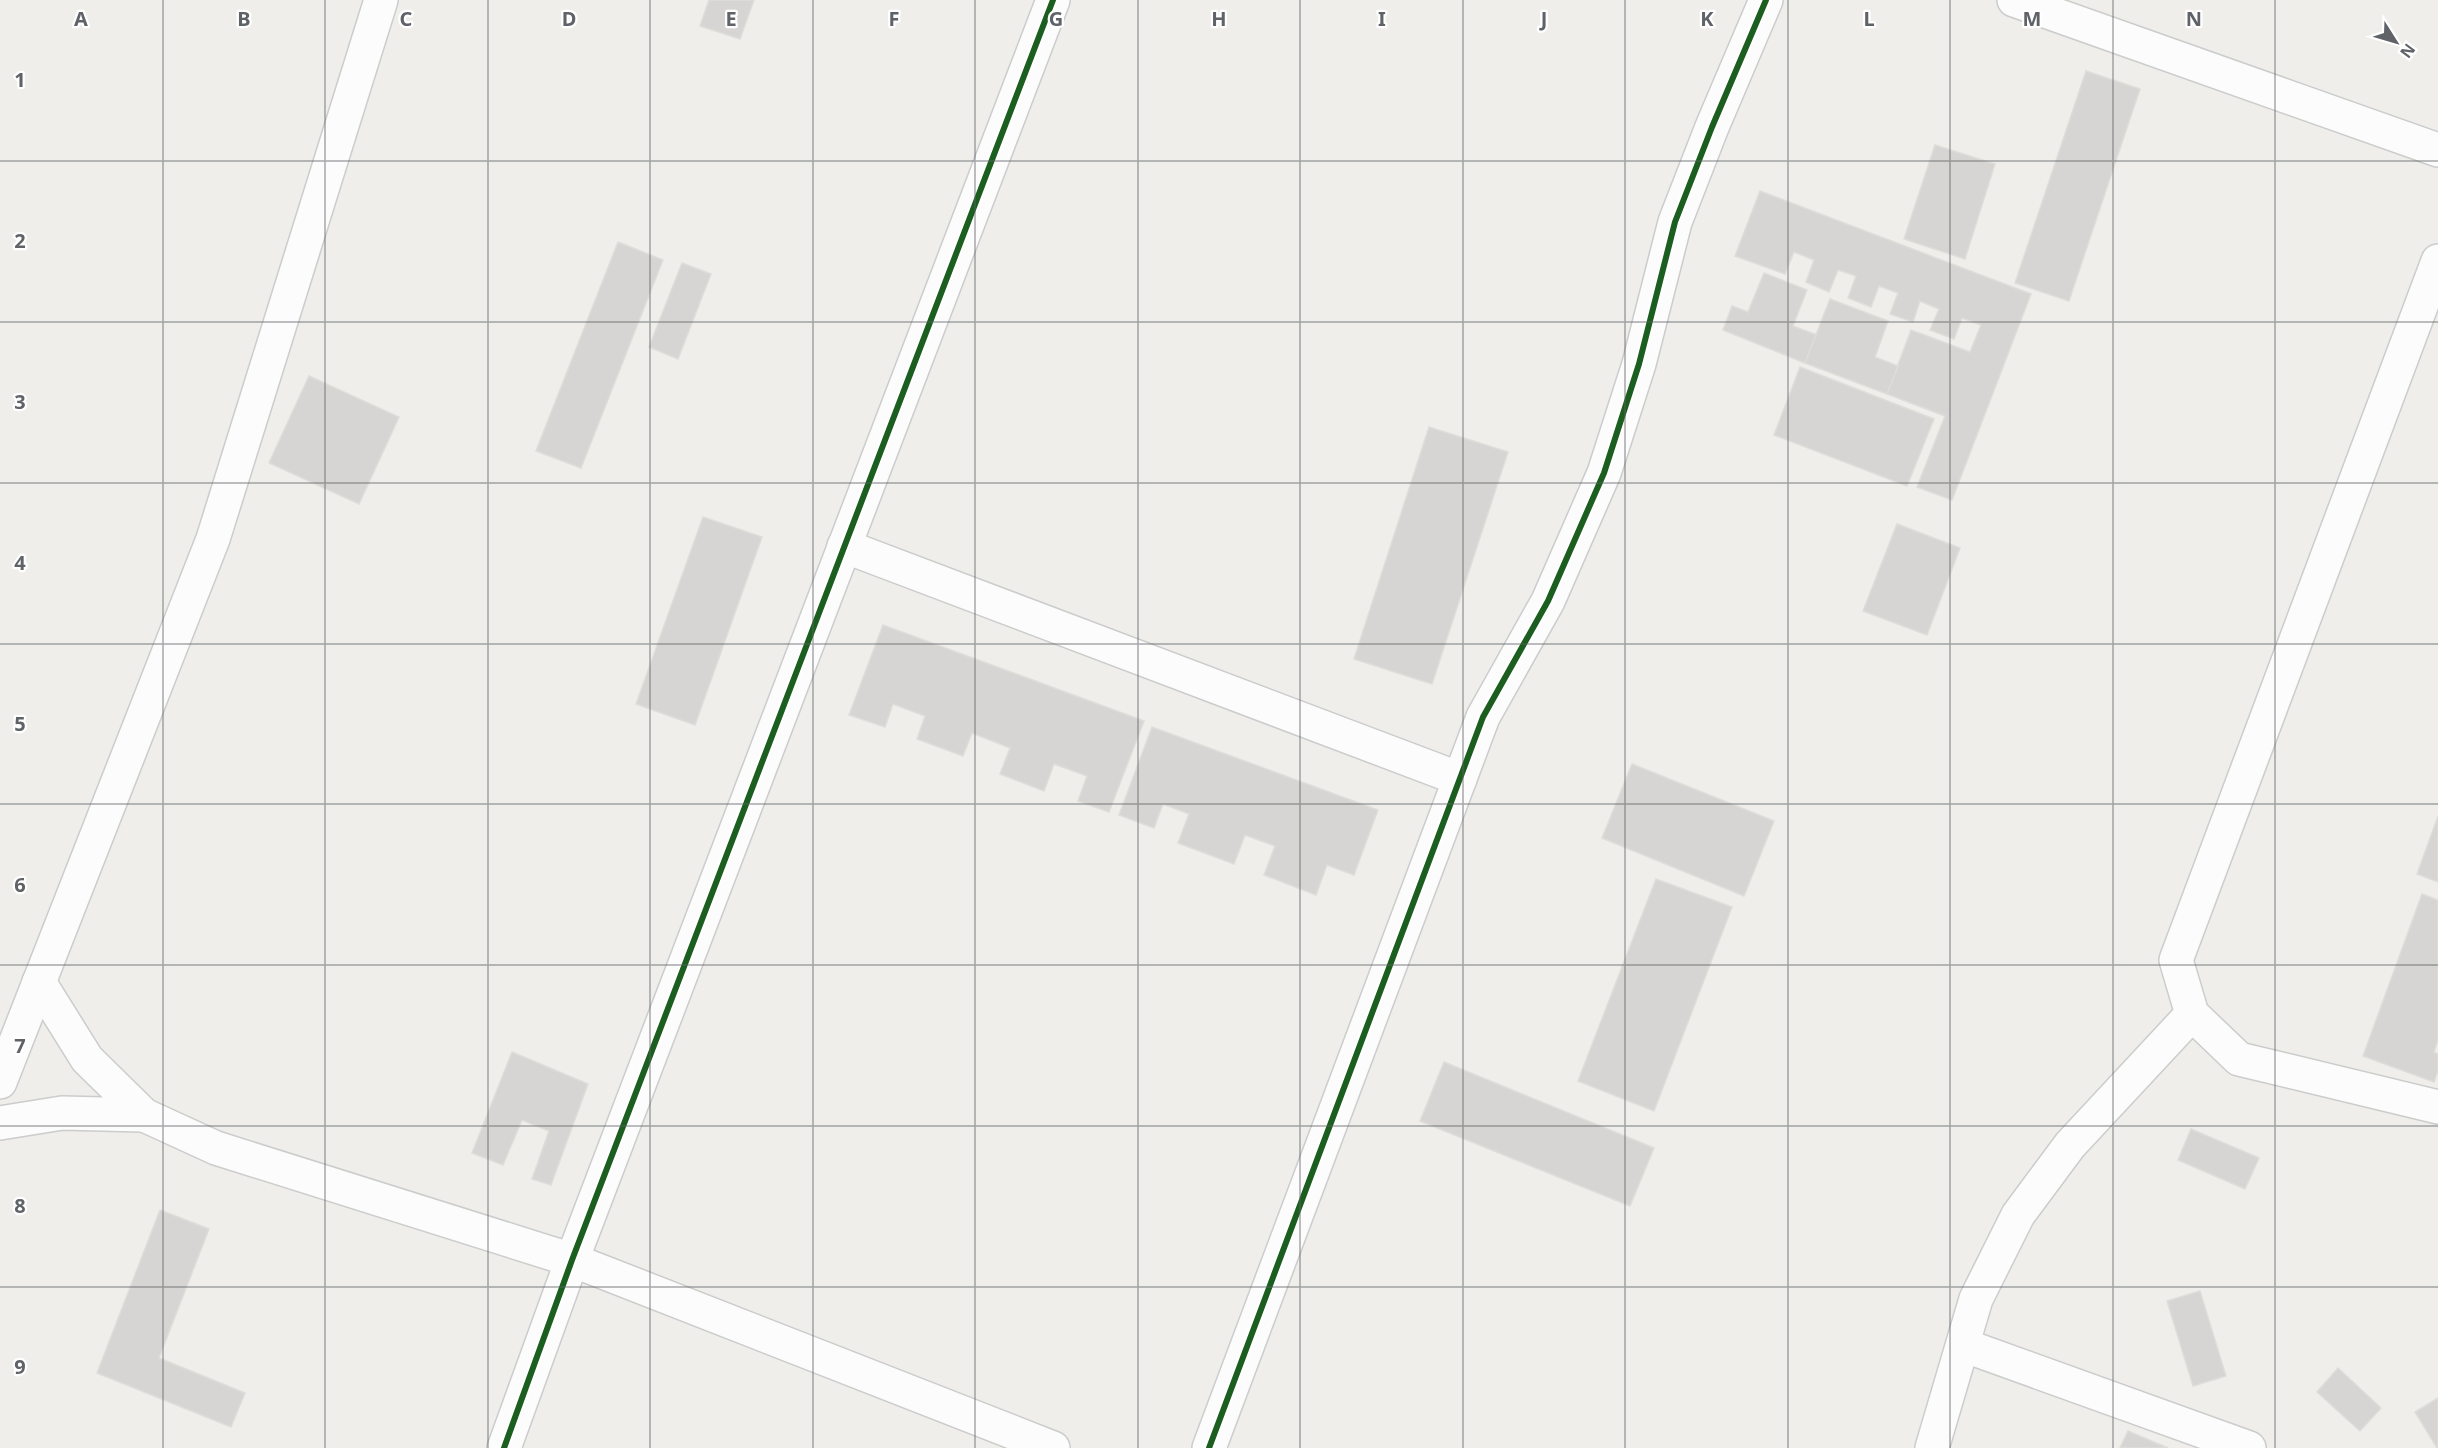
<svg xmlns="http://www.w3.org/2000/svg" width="2438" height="1448" viewBox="0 0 2438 1448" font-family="'Noto Sans',sans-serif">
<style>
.building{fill:#d6d5d3;stroke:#deddd9;stroke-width:1.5}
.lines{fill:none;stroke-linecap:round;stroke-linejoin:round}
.minor-casing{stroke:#cbcccc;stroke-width:36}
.minor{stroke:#fdfcfc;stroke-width:33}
.cycleway-casing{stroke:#fff;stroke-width:10}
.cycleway{stroke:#1b5e20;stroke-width:6}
.grid{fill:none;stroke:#5f6368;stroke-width:1.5;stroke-opacity:0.55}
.grid-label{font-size:20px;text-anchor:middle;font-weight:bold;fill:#5f6368;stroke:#fff;stroke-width:4.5;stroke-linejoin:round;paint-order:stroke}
</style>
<rect width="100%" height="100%" fill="#efeeea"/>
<g class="building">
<path d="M709,0H754L740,39L700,26Z"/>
<path d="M2086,71L2140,89L2069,301L2015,283Z"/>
<path d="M1935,145L1995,164L1965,259L1904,239Z"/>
<path d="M1760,191L2031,294L1952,500L1917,487L1945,416L1887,394L1911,330L1970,352L1981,325L1962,318L1954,339L1930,330L1939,309L1920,301L1913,322L1890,314L1898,293L1879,286L1871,307L1848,298L1856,276L1838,270L1829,292L1806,282L1814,260L1794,252L1785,274L1735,256Z"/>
<path d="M618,242L663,260L581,468L536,451Z"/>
<path d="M682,263L711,274L678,359L649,347Z"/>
<path d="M1764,273L1807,290L1793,326L1817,335L1805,363L1723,330L1732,306L1748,312Z"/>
<path d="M1830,299L1888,321L1875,357L1898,366L1887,394L1805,363Z"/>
<path d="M1800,367L1934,419L1907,486L1774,435Z"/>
<path d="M309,376L399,417L359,504L269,463Z"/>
<path d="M1429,427L1508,452L1432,684L1354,659Z"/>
<path d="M703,517L762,537L695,725L636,704Z"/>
<path d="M1897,524L1960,548L1927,635L1863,611Z"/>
<path d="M883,625L1144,721L1109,812L1078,801L1087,776L1054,764L1044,791L1000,774L1010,748L972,733L963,756L917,739L925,716L893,704L885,727L849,715Z"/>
<path d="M1152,727L1378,810L1354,875L1327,865L1316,895L1264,875L1275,846L1245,835L1234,864L1178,843L1189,814L1163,804L1154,828L1119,815Z"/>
<path d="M1632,764L1774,821L1744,896L1602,838Z"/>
<path d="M2438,816V882L2417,874Z"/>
<path d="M1656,879L1732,907L1654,1111L1578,1081Z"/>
<path d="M2422,894L2438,900V1040L2434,1052L2438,1054V1071L2434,1082L2363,1056Z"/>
<path d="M512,1052L588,1084L551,1185L532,1179L549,1131L522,1120L503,1165L472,1153Z"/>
<path d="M1444,1062L1654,1148L1630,1206L1420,1121Z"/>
<path d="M2191,1129L2259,1158L2245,1189L2178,1160Z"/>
<path d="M160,1210L209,1229L159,1358L245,1393L231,1427L97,1373Z"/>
<path d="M2200,1291L2226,1376L2193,1386L2167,1301Z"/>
<path d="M2338,1368L2381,1408L2360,1431L2317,1392Z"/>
<path d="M2438,1398V1448H2437L2415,1412Z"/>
<path d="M2128,1431L2168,1448H2120Z"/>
</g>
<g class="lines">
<defs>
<g id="minor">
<path d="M2014,0L2438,150"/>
<path d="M2438,261L2176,960L2192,1014L2239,1059L2438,1107"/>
<path d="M844,546L1460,779"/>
<path d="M39,982L87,1059L144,1115L216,1148L572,1260L1053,1448"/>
<path d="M0,1082L213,539L381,0"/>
<path d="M0,1123L62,1113L144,1115"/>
<path d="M1963,1345L2249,1448"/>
<path d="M504,1448L572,1260L1053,0"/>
<path d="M1209,1448L1483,717L1548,601L1604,473L1639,364L1675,222L1712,127L1766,0"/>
<path d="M1932,1448L1976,1299L2018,1215L2070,1145L2192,1014"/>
</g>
</defs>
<use href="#minor" class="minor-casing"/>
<use href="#minor" class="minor"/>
<defs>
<g id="cycleway">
<path d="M504,1448L572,1260L1053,0"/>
<path d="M1209,1448L1483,717L1548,601L1604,473L1639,364L1675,222L1712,127L1766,0"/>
</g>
</defs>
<use href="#cycleway" class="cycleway-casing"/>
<use href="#cycleway" class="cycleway"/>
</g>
<path class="grid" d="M163,0V1448M325,0V1448M488,0V1448M650,0V1448M813,0V1448M975,0V1448M1138,0V1448M1300,0V1448M1463,0V1448M1625,0V1448M1788,0V1448M1950,0V1448M2113,0V1448M2275,0V1448M0,161H2438M0,322H2438M0,483H2438M0,644H2438M0,804H2438M0,965H2438M0,1126H2438M0,1287H2438"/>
<g class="grid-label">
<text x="81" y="26">A</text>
<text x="244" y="26">B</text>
<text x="406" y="26">C</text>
<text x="569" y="26">D</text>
<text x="731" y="26">E</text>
<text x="894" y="26">F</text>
<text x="1056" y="26">G</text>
<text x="1219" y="26">H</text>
<text x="1382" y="26">I</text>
<text x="1544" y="26">J</text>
<text x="1707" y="26">K</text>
<text x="1869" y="26">L</text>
<text x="2032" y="26">M</text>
<text x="2194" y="26">N</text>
<text x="20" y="87">1</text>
<text x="20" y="248">2</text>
<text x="20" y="409">3</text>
<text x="20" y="570">4</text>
<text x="20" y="731">5</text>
<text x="20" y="892">6</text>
<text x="20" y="1053">7</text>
<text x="20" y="1213">8</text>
<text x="20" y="1374">9</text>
</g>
<g transform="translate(2396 42) rotate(127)" stroke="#ffffff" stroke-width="4.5" paint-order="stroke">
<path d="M0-4.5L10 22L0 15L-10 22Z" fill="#5f6368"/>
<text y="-9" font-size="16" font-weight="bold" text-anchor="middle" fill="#5f6368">N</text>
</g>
</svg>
